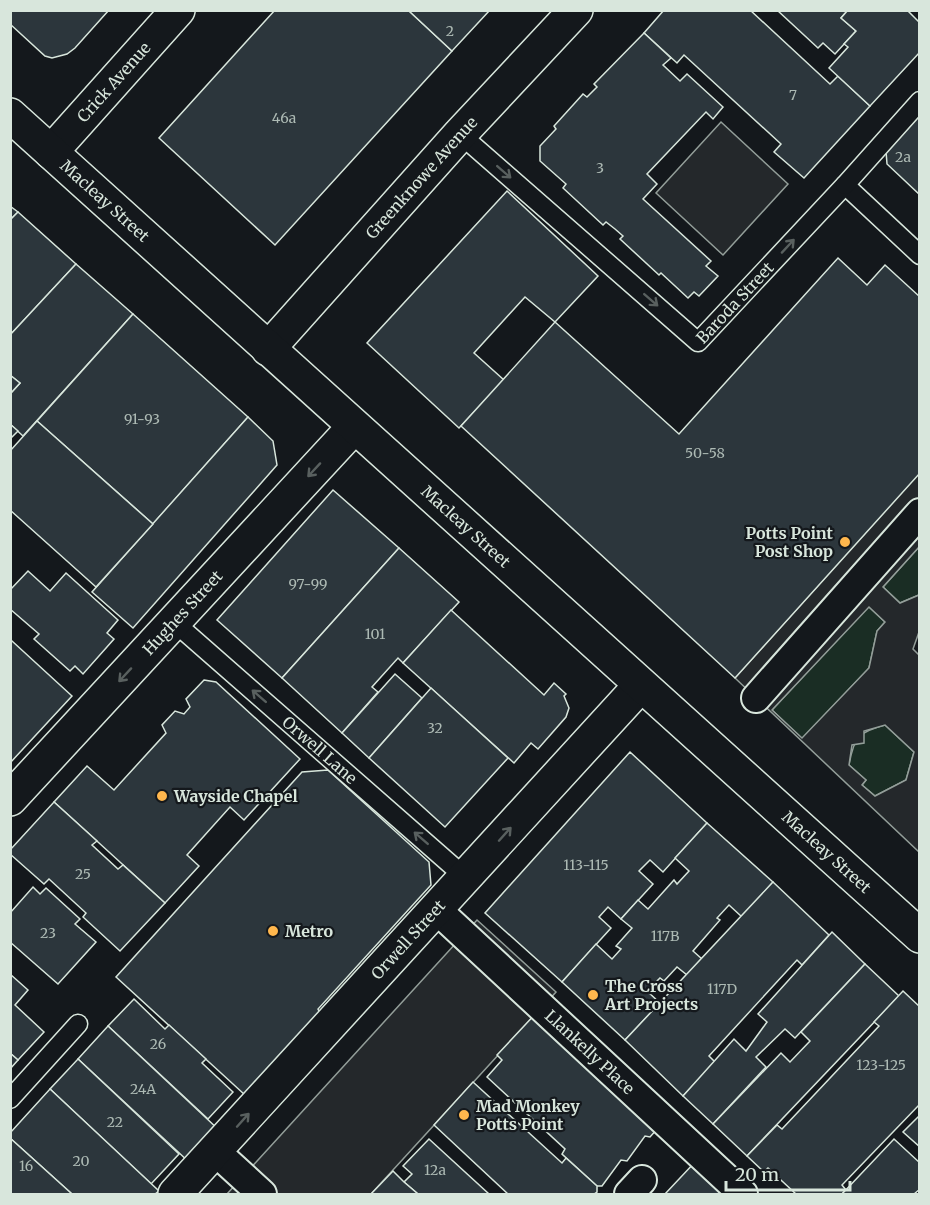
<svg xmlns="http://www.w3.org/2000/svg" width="930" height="1205" viewBox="0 0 930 1205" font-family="Merriweather,serif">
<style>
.green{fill:#1a2d24;stroke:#939e99;stroke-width:1.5}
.parking{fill:#24282b;stroke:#939e99;stroke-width:1.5;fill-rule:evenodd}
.building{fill:#2c363c;stroke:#d8e6dc;stroke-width:1.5}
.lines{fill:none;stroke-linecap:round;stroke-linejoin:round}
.service-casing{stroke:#d8e6dc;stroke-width:21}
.pedestrian-casing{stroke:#d8e6dc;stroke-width:32}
.minor-casing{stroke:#d8e6dc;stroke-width:36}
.tertiary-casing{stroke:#d8e6dc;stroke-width:36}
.service{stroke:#14181c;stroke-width:18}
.pedestrian{stroke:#14181c;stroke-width:28}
.minor{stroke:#14181c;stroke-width:33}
.tertiary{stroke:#14181c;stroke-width:33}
.oneway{stroke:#59605f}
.poi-dot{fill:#ffb74d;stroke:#14181c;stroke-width:2}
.labels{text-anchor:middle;stroke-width:4.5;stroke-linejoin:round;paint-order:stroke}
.number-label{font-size:14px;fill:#adbab4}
.street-label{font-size:16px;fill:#d8e6dc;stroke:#14181c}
.poi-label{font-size:16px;font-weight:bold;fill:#d8e6dc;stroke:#14181c;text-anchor:start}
</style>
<rect width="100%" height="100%" fill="#14181c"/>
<g class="green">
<path d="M919,547V595L900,603L883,587Z"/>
<path d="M868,606L885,622L877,631L869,668L802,739L772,710Z"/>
<path d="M885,725L914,752L906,780L875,796L862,785L866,780L849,765C854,737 858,732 885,725Z"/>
</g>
<g class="parking">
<path d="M721,122L788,184L723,255L656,193Z"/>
<path d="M919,473V547L883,587L900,603L919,595V632L913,649L920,656L919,852L735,678ZM869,607L885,622L877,631L869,668L802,738L772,710ZM885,725L914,752L906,780L875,796L862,785L866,780L849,765L852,745L864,743V731Z"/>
<path d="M477,920L556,992L371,1194H227Z"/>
</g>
<g class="building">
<path d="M10,10H109L75,48L67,54L52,58L45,56L10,24Z"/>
<path d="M275,10H408L452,51L275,245L159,138Z"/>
<path d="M408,10H490L452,51Z"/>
<path d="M664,10H750L830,84L838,76L870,106L804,178L774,152L781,144L684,55L677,63L644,33Z"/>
<path d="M777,10H848L841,18L856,31L835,54L823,43L818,48Z"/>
<path d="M848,10H907L920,23V52L870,106L829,68L848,47L844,44L856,31L841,18Z"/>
<path d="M644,33L671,58L663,65L680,81L687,74L723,107L713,119L706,112L647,174L657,184L643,199L711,261L706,266L718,276L699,296L694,292L688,298L661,273L659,275L620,239L623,236L615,229L606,222L603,225L563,188L566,184L540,161V146L556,129L554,126L583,94L587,97L597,87L594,84Z"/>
<path d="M920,115V195L887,164L886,151Z"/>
<path d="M507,191L598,276L555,322L525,297L474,353L504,380L459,428L367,343Z"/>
<path d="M10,206L18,212L10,220Z"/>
<path d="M18,212L76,264L10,335V220Z"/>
<path d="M838,258L867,285L885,265L920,297V473L735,678L461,426L555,322L679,434Z"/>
<path d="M76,264L133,314L23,436L10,424V394L20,383L10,375V335Z"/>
<path d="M133,314L248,417L153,524L37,421Z"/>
<path d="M10,375L20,383L10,394Z"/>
<path d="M248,417L273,441L277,465L133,628L92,592Z"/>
<path d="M37,421L153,524L96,587L10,510V451Z"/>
<path d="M10,424L18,431L10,439Z"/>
<path d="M333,490L399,548L282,678L217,620Z"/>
<path d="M399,548L459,602L403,663L398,658L372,687L378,692L342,733L282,678Z"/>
<path d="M28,571L50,591L66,573L118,620L107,633L114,639L83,674L75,666L70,671L34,639L39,634L10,609V590Z"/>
<path d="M451,610L544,695L554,683L566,694L564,696L569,708L566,717L538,749L531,743L514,763L403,663Z"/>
<path d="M12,641L72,696L10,763V643Z"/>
<path d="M395,674L422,698L369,758L342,733Z"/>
<path d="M204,680L216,682L300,759L244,820L230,807L187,855L199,866L165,903L54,802L87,766L114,790L166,733L162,725L175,711L184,714L190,707L186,699Z"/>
<path d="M431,688L508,758L445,827L369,758Z"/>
<path d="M630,752L707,823L663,872L650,860L639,871L653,884L621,919L608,907L599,917L611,928L562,982L485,913Z"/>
<path d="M328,770L429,862L431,885L318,1009L320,1013L245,1095L116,977L302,772Z"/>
<path d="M54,802L97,841L92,845L118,869L123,865L165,903L120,951L83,917L86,913L49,879L44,884L10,854V850Z"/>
<path d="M707,823L773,882L742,917L729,905L717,918L720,920L693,951L702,959L687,975L677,967L664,981L660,978L647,991L660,1003L625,1040L562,982L596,944L612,959L621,949L616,946L632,928L621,919L638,900L648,909L674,880L677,884L689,871L675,858Z"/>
<path d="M773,882L829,935L802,965L797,960L709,1056L715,1062L683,1096L625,1040Z"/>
<path d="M33,887L40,894L46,888L80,919L75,924L96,942L58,984L10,942V913Z"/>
<path d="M832,932L865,964L795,1038L785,1029L756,1057L766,1067L713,1124L683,1096L734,1039L746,1051L767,1022L758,1014Z"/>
<path d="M865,964L899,996L747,1156L713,1124L781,1053L790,1062L810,1041L801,1032Z"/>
<path d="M10,974L28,990L15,1005L44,1032L18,1060L10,1053Z"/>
<path d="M903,991L920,1007V1104L842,1185L846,1190L842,1194H796L768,1168L764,1172L747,1156L777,1125L782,1129L879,1026L874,1022Z"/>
<path d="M134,999L165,1029L169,1025L206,1059L202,1063L233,1092L208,1119L108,1026Z"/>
<path d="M539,1010L658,1128L650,1137L645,1136L627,1161L621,1160L602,1186H597L562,1154L565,1149L487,1077L502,1060L497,1055Z"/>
<path d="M108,1026L220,1131L190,1163L78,1059Z"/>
<path d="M10,1053L18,1060L10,1069Z"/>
<path d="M78,1059L179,1154L151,1184L50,1089Z"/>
<path d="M473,1082L562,1163L566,1158L597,1186V1192L594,1194H508L434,1125Z"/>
<path d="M50,1089L159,1191L155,1194H72L10,1138V1133Z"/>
<path d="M920,1115V1147L903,1132Z"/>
<path d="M10,1138L72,1194H10Z"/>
<path d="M429,1139L489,1194H418L404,1182L412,1174L403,1166Z"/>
<path d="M894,1139L920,1163V1189L914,1194H842Z"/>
<path d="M695,1162L729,1194H665Z"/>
<path d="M393,1171L404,1182L418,1194H371Z"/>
</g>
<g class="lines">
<defs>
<g id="service">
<path id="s1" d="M460,134L698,342L845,185L920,255"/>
<path d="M845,185L920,101"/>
<path id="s2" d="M174,622L465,877"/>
<path d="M10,1099L78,1024"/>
</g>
<g id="pedestrian">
<path d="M756,698L920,513"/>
<path id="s3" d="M436,909L743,1194"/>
<path d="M215,1151L262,1194"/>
<path d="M629,1194L642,1180"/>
</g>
<g id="minor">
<path id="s4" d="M51,152L178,10"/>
<path id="s5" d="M268,349L460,134L576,10"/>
<path id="s6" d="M10,799L354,427"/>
<path id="s7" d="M175,1194L640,686"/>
</g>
<g id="tertiary">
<path id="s8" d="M10,115L920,936"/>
</g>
</defs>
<use href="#service" class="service-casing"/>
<use href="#pedestrian" class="pedestrian-casing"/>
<use href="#minor" class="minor-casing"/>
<use href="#tertiary" class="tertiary-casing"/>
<use href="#service" class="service"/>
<use href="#pedestrian" class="pedestrian"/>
<use href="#minor" class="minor"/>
<use href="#tertiary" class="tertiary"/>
</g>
<defs><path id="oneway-shaft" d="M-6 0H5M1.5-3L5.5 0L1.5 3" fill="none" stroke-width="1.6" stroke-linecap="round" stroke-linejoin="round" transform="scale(1.5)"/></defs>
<g class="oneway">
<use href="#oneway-shaft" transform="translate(504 172) rotate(41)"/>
<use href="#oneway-shaft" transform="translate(788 246) rotate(-47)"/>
<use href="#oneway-shaft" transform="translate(651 300) rotate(41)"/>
<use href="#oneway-shaft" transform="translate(314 470) rotate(133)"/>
<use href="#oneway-shaft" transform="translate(125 675) rotate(133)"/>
<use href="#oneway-shaft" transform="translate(259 696) rotate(-139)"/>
<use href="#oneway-shaft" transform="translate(505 834) rotate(-48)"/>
<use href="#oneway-shaft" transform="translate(421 838) rotate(-139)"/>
<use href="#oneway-shaft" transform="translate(243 1120) rotate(-48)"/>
</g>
<g class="poi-dot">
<circle cx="845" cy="542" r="6"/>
<circle cx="162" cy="796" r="6"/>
<circle cx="273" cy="931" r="6"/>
<circle cx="593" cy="995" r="6"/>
<circle cx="464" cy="1115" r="6"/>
</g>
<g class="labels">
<g class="number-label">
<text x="450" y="36">2</text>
<text x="793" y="100">7</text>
<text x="284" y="123">46a</text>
<text x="903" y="162">2a</text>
<text x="600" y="173">3</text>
<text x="142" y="424">91-93</text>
<text x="705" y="458">50-58</text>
<text x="308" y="589">97-99</text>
<text x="375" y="639">101</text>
<text x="435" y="733">32</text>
<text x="586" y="870">113-115</text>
<text x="83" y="879">25</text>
<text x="48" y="938">23</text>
<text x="665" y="941">117B</text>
<text x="722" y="994">117D</text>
<text x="158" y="1049">26</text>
<text x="881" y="1070">123-125</text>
<text x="143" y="1094">24A</text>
<text x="115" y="1127">22</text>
<text x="81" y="1166">20</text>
<text x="26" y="1171">16</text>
<text x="435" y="1175">12a</text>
</g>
<g class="street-label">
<text dy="6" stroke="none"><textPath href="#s4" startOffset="94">Crick Avenue</textPath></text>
<text dy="6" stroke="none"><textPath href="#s5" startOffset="230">Greenknowe Avenue</textPath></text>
<text dy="6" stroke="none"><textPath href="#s8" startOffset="128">Macleay Street</textPath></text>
<text dy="6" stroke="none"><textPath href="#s1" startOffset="370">Baroda Street</textPath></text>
<text dy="6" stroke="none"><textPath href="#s8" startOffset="614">Macleay Street</textPath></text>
<text dy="6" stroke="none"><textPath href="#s6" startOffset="254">Hughes Street</textPath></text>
<text dy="6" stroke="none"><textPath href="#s2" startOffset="194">Orwell Lane</textPath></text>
<text dy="6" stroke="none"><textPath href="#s8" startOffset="1100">Macleay Street</textPath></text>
<text dy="6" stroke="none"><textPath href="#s7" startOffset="345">Orwell Street</textPath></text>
<text dy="6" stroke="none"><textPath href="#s3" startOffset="210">Llankelly Place</textPath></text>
</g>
<g class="poi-label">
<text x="833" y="539" text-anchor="end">Potts Point<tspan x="833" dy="18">Post Shop</tspan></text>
<text x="174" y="802">Wayside Chapel</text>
<text x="285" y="937">Metro</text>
<text x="605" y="992">The Cross<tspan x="605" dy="18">Art Projects</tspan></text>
<text x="476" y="1112">Mad Monkey<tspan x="476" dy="18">Potts Point</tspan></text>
</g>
</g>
<rect width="930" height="1205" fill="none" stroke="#d8e6dc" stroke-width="24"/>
<path d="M726 1181v9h124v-9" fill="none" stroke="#d8e6dc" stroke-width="3"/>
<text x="735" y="1181" font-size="18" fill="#d8e6dc" stroke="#14181c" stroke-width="4.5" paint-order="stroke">20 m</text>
</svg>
